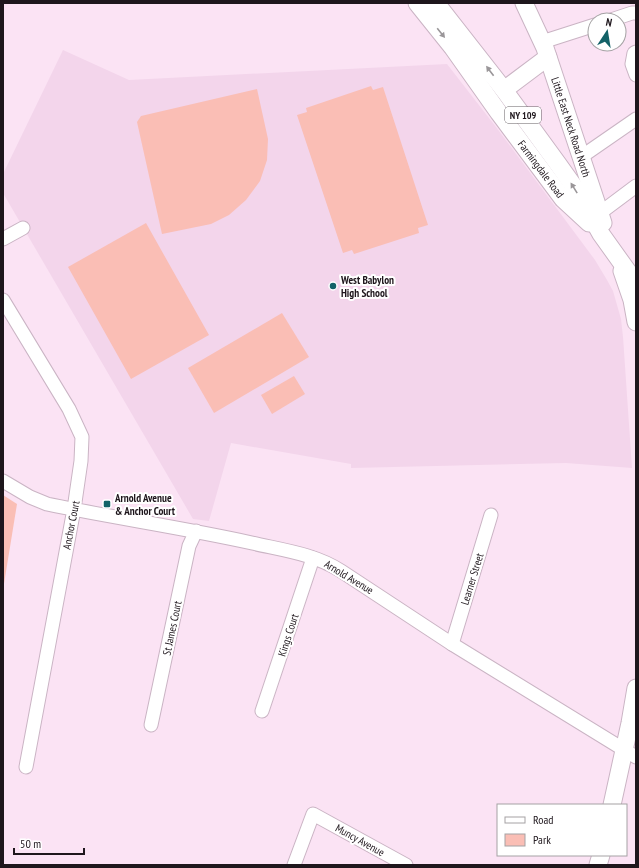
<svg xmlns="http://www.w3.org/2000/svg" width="639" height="868" viewBox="0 0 639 868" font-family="'PT Sans Narrow',sans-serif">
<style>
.built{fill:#f3d5eb}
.green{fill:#fabeb5}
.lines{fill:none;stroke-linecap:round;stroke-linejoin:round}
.minor-casing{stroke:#cab4c4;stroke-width:15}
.major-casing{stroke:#cab4c4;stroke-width:19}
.minor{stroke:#fff;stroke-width:13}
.major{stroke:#fff;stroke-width:17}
.oneway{fill:#9a9699}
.poi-dot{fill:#136268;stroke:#fff;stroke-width:1.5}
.labels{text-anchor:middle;stroke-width:4;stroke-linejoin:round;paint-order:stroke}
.shield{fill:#fff;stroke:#625c60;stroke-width:1}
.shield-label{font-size:10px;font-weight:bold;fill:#1e161c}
.street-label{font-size:11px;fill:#1e161c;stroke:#fff}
.poi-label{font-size:11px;font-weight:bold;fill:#1e161c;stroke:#fff;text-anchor:start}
</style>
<rect width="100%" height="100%" fill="#fbe3f4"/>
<path class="built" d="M63,50L129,80L447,64L496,127L595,260L607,280L613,291L621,319L623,337L632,468L566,463L351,468V464L231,443L209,521L193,519L3,193V174Z"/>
<g class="green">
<path d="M371,86L373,90L383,87L428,225L418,228L419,233L354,254L352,250L343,253L297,115L307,112L306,108Z"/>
<path d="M257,89L268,139L267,160L260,181L246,200L229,215L211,224L162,234L137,122L141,116Z"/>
<path d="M146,223L209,335L131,379L68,267Z"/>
<path d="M282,313L309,357L214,413L188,368Z"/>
<path d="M294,376L305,394L272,414L261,395Z"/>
<path d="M3,495L17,504L3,590Z"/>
</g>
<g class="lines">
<defs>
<g id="minor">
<path d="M611,20L632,13H636"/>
<path d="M542,42L595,25"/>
<path d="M636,52L634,53L632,64L636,75"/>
<path d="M581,157L636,119"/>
<path d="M600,213L636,186"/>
<path d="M3,239L23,228"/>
<path d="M3,300L69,409L82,437L81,461L74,509L26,767"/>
<path d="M3,481L30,497L47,504C115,518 184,528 252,543C282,550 315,554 341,571L452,644L636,757"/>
<path d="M452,644L491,515"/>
<path d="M262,711L313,558"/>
<path d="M151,725L189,546L196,531"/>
<path d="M294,865L313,814L406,865"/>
</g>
<g id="major">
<path d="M417,3L453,48L499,113L563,199L589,223"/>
<path d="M436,3L504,90L558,164L575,188L601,234L636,283"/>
<path d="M524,3L545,48L603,223"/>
<path d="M504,90L548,57"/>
<path d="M622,271L632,300L636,322"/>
<path d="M612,805L630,723L636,688"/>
<path d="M598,865L601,855"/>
</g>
</defs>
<use href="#minor" class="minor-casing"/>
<use href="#major" class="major-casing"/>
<use href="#minor" class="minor"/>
<use href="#major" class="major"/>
</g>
<defs><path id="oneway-solid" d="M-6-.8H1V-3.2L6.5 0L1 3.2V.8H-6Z"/></defs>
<g class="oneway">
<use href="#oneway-solid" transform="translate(441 33) rotate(51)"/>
<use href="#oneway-solid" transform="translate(490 71) rotate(-127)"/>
<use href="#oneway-solid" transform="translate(574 188) rotate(-122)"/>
</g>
<g class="poi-dot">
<circle cx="333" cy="286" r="4"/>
<rect x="103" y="500" width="8" height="8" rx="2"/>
</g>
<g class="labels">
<rect class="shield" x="505" y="107" width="36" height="16" rx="3"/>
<g class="shield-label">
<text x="523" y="119">NY 109</text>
</g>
<g class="street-label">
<text transform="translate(571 127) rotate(72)" y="4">Little East Neck Road North</text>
<text transform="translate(541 169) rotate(53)" y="4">Farmingdale Road</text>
<text transform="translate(71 525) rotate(-79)" y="4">Anchor Court</text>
<text transform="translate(349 577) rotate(31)" y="4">Arnold Avenue</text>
<text transform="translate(472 579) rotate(-73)" y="4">Learner Street</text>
<text transform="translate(172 628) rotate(-78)" y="4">St James Court</text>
<text transform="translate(288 635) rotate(-72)" y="4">Kings Court</text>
<text transform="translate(360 840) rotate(29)" y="4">Muncy Avenue</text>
</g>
<g class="poi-label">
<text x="341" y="284">West Babylon<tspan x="341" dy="13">High School</tspan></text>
<text x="115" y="502">Arnold Avenue<tspan x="115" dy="13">&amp; Anchor Court</tspan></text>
</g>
</g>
<rect width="639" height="868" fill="none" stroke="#1e161c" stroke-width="8"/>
<rect x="497" y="804" width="130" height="52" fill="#ffffff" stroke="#a5a2a4"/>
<rect x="505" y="817" width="20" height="6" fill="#ffffff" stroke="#a5a2a4"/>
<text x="533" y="824" font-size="12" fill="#1e161c">Road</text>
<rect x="505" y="834" width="20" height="12" fill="#fabeb5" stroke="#a5a2a4"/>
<text x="533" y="844" font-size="12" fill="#1e161c">Park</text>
<g transform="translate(607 32) rotate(12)"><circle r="19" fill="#ffffff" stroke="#a5a2a4"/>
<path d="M0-3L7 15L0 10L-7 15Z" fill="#136268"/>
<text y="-6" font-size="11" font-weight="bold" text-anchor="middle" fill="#1e161c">N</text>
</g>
<path d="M14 848v6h70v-6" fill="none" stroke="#1e161c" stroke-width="2"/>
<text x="20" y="848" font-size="12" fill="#1e161c" stroke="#ffffff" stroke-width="3" paint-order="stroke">50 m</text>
</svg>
